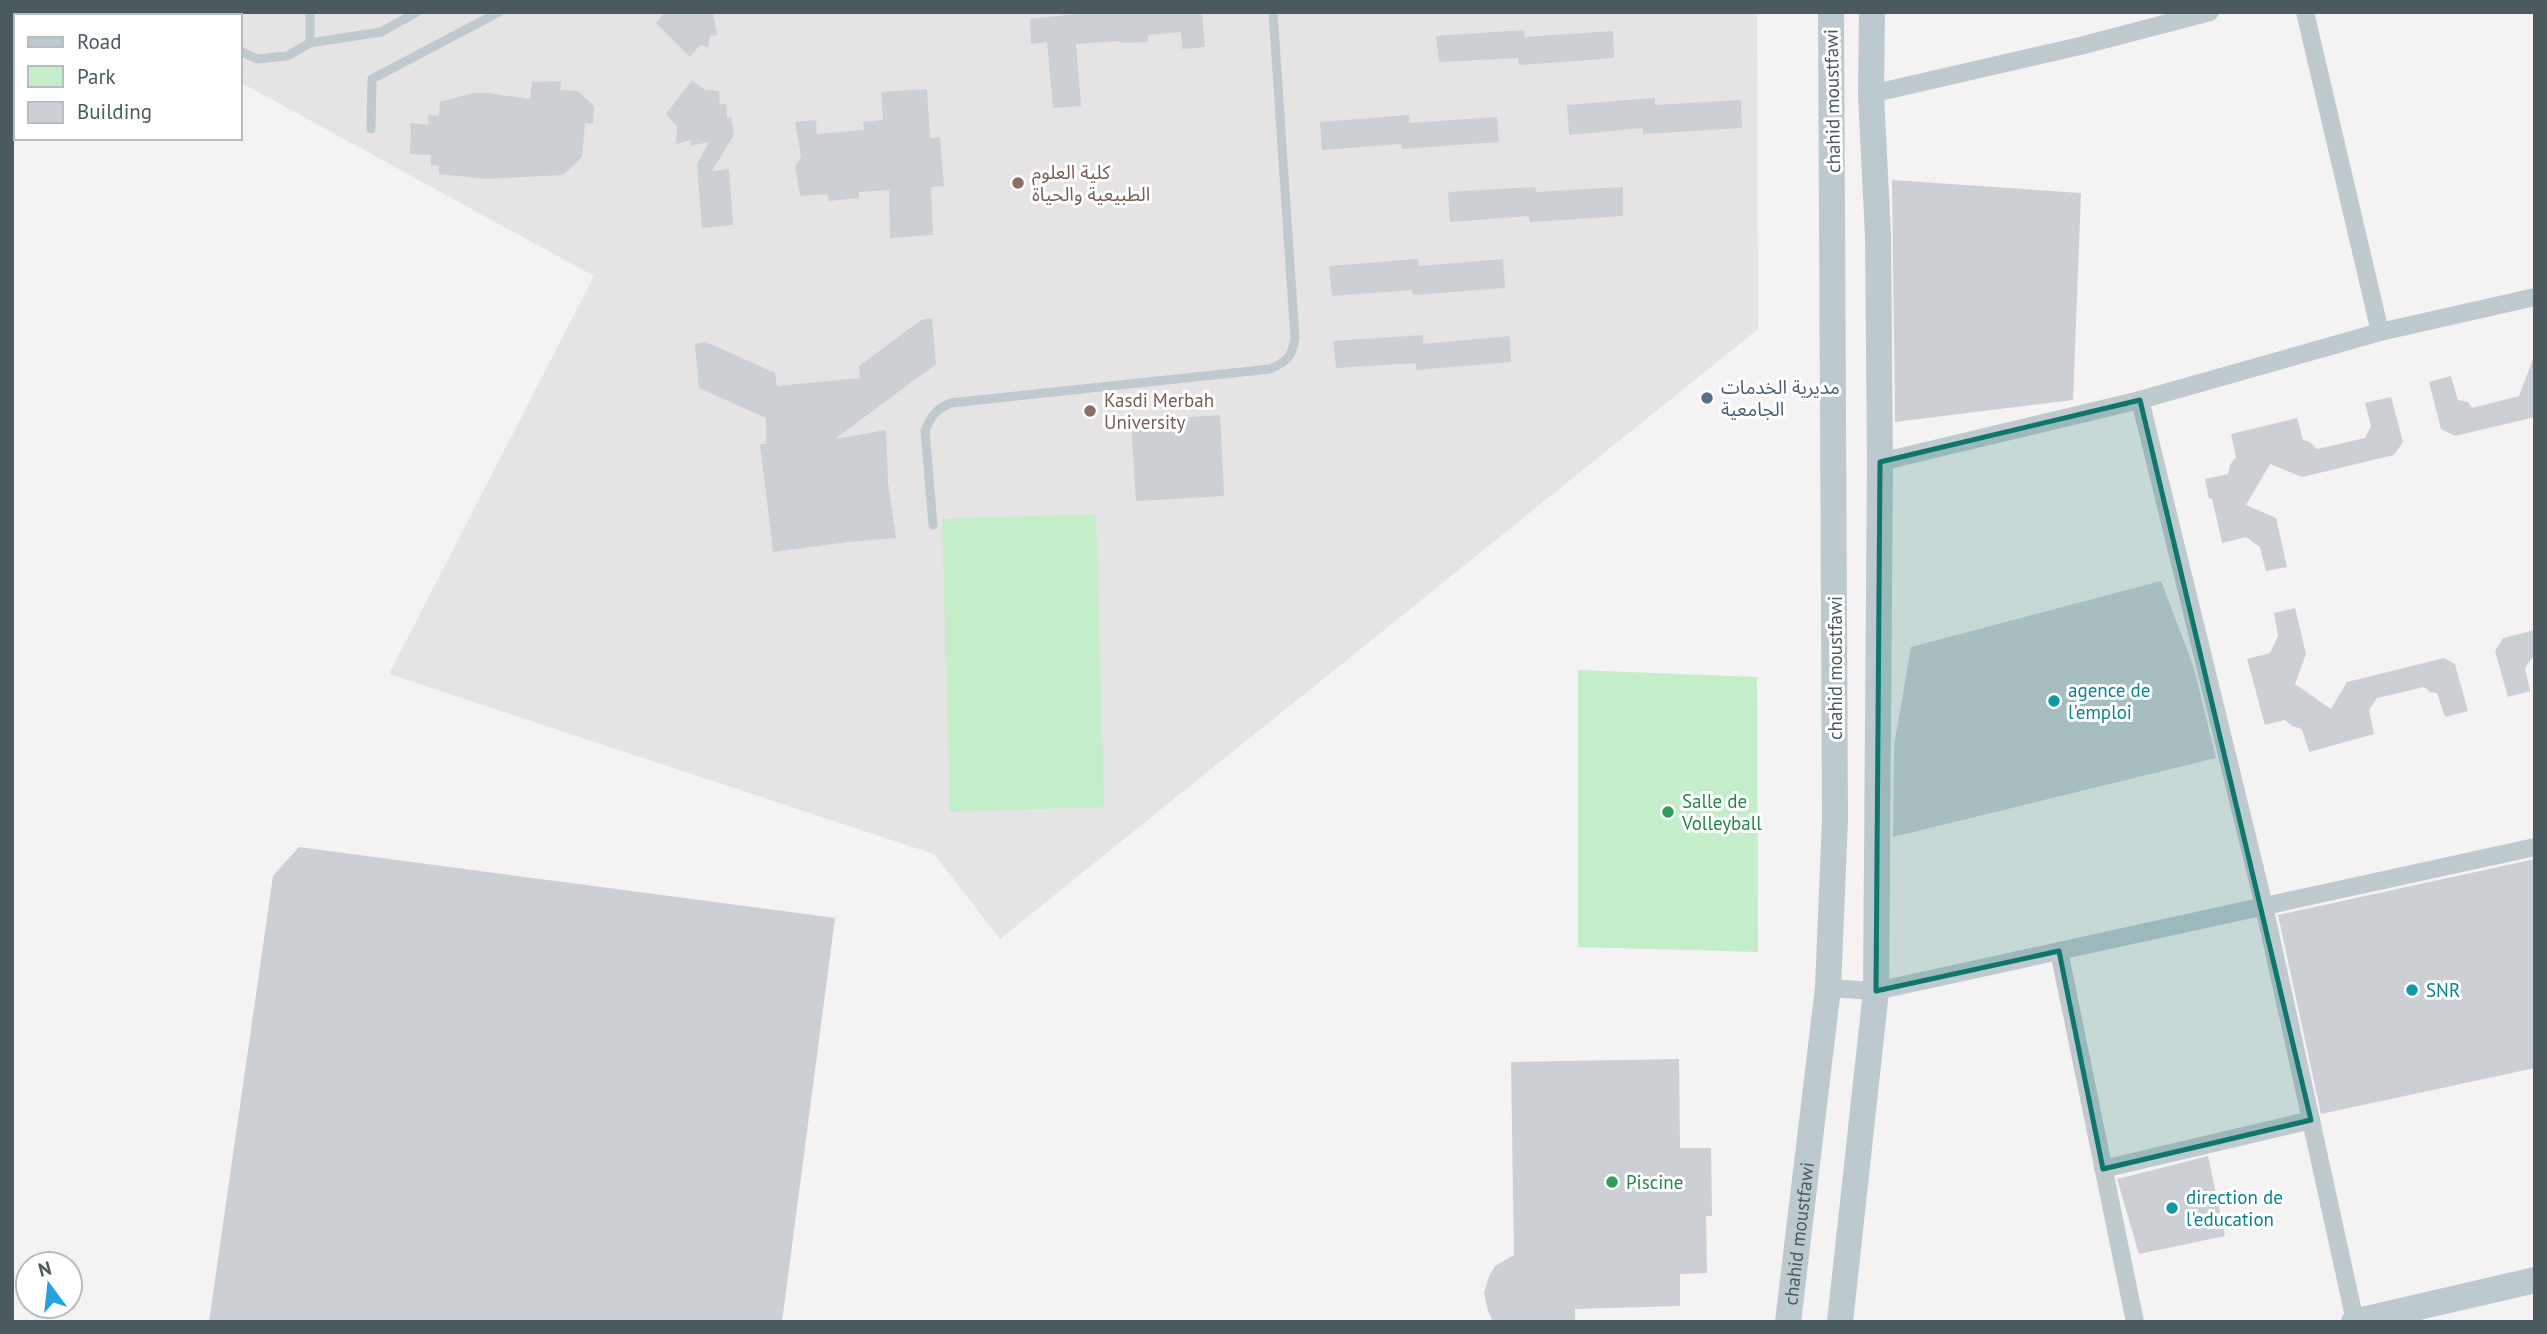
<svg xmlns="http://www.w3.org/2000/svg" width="2547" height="1334" viewBox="0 0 2547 1334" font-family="'PT Sans','Noto Sans Arabic',sans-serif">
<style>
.education{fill:#e5e3e4}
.green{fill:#c4eec9}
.building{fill:#ccd0d4}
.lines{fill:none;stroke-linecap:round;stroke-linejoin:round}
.lane{stroke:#becacd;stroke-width:9}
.street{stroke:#becacd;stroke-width:18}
.secondary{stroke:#bccacf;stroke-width:26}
.marked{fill:#0f766e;fill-opacity:0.2;stroke:#0f766e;stroke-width:5;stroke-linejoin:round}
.education-dot{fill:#8d6e63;stroke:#fff;stroke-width:2.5}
.service-dot{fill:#5c6f8a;stroke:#fff;stroke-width:2.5}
.culture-dot{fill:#0f9aa8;stroke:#fff;stroke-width:2.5}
.leisure-dot{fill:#2e9e5b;stroke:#fff;stroke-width:2.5}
.labels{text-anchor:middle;stroke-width:6;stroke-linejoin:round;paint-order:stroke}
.street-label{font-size:19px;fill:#4a5a5e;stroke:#fff}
.education-label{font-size:19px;fill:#785e54;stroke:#fff;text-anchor:start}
.service-label{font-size:19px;fill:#4e5e75;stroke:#fff;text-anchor:start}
.culture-label{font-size:19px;fill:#0d838f;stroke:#fff;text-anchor:start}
.leisure-label{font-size:19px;fill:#27864d;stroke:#fff;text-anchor:start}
</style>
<rect width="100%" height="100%" fill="#f4f2f2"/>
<path class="education" d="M113,12H1757L1758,329L1000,939L934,854L389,674L594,276L240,82V16H119Z"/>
<g class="green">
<path d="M1096,514L1104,807L950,812L942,519Z"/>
<path d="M1578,670L1757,677L1758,952L1578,947Z"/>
</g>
<g class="building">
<path d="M665,12H713L717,35L710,36L708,47L700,45L690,57L656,23Z"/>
<path d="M1094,12H1202L1205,47L1182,49L1181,32L1148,35V42L1120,43V41L1076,44L1081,106L1053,108L1047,42L1031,44L1030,19Z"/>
<path d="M1524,30L1525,37L1613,31L1614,58L1519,65L1518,58L1439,62L1436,36Z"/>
<path d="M692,80L705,90L719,91L720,105L726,103L727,119L731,116L734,135L712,171L729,169L733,225L702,228L697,164L709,142L690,146L691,140L676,144L677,126L666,114Z"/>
<path d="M561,81L560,90L578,91L594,106L593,124L585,123L582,157L563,175L486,179L439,174V166L431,165V155L410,154L411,123L429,125L428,115L439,116L440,102L473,93H488L530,99L532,82Z"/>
<path d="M927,89L930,138L940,137L944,186L931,187L933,235L890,238L889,190L859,192V198L829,201L827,194L800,196L795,167L801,157L795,122L816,120L817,134L864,130L863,122L883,120L881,92Z"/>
<path d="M1655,98V105L1741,100L1742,128L1643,134V128L1569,135L1567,105Z"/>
<path d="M1409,115L1410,123L1497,117L1499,142L1402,149L1401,144L1322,150L1320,122Z"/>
<path d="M1892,180L2081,193L2073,400L1895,422Z"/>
<path d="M1535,187L1536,192L1623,187V216L1530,222L1528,216L1450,222L1448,192Z"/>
<path d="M1418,259L1419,266L1503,259L1505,288L1413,295L1412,290L1332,296L1329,266Z"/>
<path d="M932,318L936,364L835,439L886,430L888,482L896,538L848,542L773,552L760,444H766V418L699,388L695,344L706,342L775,373L777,386L860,378L859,366L921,320Z"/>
<path d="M1423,335V344L1510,336L1511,362L1416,370V363L1336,368L1333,341Z"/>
<path d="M2533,359H2535V417L2455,436L2441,429L2429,382L2451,376L2458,400L2468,402L2472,408L2519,396Z"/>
<path d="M2391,397L2403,442L2394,455L2302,477L2270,464L2246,505L2276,518L2287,567L2266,571L2260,547L2246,537L2222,543L2212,498L2209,499L2205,479L2228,474L2230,465L2236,457L2231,434L2297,418L2303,440L2310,442L2317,449L2365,438L2371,426L2365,403Z"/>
<path d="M1220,415L1224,496L1136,501L1131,421Z"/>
<path d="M2161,581L2194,668L2216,758L1893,837L1894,746L1911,647Z"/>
<path d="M2295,608L2306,654L2295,684L2331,709L2347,682L2444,658L2455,664L2468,711L2445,717L2437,693L2430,692L2424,687L2377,698L2369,710L2374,734L2309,752L2302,729L2292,726L2285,720L2265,725L2247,659L2270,653L2278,636L2274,613Z"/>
<path d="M2535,630V654L2525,668L2530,691L2508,697L2495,651L2503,638Z"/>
<path d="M299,847L835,918L782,1322H209L273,876Z"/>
<path d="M2535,859V1068L2321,1114L2278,915Z"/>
<path d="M1679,1059L1680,1148H1711L1712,1216H1706L1707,1273L1680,1274V1306L1575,1309V1322H1493L1488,1311L1484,1293L1489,1276L1495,1266L1514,1255L1511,1062Z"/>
<path d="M2208,1156L2225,1236L2139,1254L2117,1179Z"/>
</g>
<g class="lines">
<g class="lane">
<path d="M163,12L170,16"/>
<path d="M310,12V43"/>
<path d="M240,51L257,59L287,56L310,43L381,32L417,12"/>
<path d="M371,129L372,79L499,12"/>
<path d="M933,525L925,431C931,416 936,409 951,403L1270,369C1286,362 1292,357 1295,339L1273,12"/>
</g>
<g class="street">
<path d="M2305,12L2380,332"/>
<path d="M1871,94L2080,46L2210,12"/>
<path d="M2140,400L2264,906L2355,1321"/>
<path d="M1880,462L2140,400L2380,332L2535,297"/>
<path d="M2059,951L2135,1322"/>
<path d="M1828,988L1876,991L2535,847"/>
<path d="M2103,1169L2311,1120"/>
</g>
<g class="secondary">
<path id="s1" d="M1788,1322L1828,988L1835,819L1831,12"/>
<path d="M1840,1322L1876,991L1880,462L1878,236L1871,94L1872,12"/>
<path d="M2354,1322L2535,1280"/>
</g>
</g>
<path class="marked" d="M2140,400L2311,1120L2103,1169L2059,951L1876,991L1880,462Z"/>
<g class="education-dot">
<circle cx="1018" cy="183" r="7"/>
<circle cx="1090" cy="411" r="7"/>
</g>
<circle class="service-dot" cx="1707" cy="398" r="7"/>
<g class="culture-dot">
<circle cx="2054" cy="701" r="7"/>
<circle cx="2412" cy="990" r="7"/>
<circle cx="2172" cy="1208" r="7"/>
</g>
<g class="leisure-dot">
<circle cx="1668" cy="812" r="7"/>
<circle cx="1612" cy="1182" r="7"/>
</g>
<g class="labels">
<g class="street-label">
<text transform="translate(1832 101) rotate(-91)" y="7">chahid moustfawi</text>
<text transform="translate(1835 668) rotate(-90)" y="7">chahid moustfawi</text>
<text dy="7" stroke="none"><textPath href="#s1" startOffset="89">chahid moustfawi</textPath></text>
</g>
<g class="education-label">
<text x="1032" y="179">كلية العلوم<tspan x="1032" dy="22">الطبيعية والحياة</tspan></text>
<text x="1104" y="407">Kasdi Merbah<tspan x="1104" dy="22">University</tspan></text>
</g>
<g class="service-label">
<text x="1721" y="394">مديرية الخدمات<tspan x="1721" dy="22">الجامعية</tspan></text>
</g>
<g class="culture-label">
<text x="2068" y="697">agence de<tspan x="2068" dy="22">l'emploi</tspan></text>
<text x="2426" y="997">SNR</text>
<text x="2186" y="1204">direction de<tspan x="2186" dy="22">l'education</tspan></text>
</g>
<g class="leisure-label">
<text x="1682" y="808">Salle de<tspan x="1682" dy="22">Volleyball</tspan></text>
<text x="1626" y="1189">Piscine</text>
</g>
</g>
<rect width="2547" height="1334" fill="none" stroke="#4a5a5e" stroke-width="28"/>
<rect x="14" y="14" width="228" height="126" fill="#ffffff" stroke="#b7bdbf" stroke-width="2"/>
<rect x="28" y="37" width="35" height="10" fill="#bccacf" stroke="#b7bdbf" stroke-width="2"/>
<text x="77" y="49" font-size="21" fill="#4a5a5e">Road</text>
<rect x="28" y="66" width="35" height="21" fill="#c4eec9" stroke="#b7bdbf" stroke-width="2"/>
<text x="77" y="84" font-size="21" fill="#4a5a5e">Park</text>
<rect x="28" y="102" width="35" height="21" fill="#ccd0d4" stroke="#b7bdbf" stroke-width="2"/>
<text x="77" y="119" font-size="21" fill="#4a5a5e">Building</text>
<g transform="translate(49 1285) rotate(345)"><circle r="33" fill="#ffffff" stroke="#b7bdbf" stroke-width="2"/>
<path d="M0-5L12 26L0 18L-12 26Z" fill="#24a2dc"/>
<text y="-10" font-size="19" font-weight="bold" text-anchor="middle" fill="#4a5a5e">N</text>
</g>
</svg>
